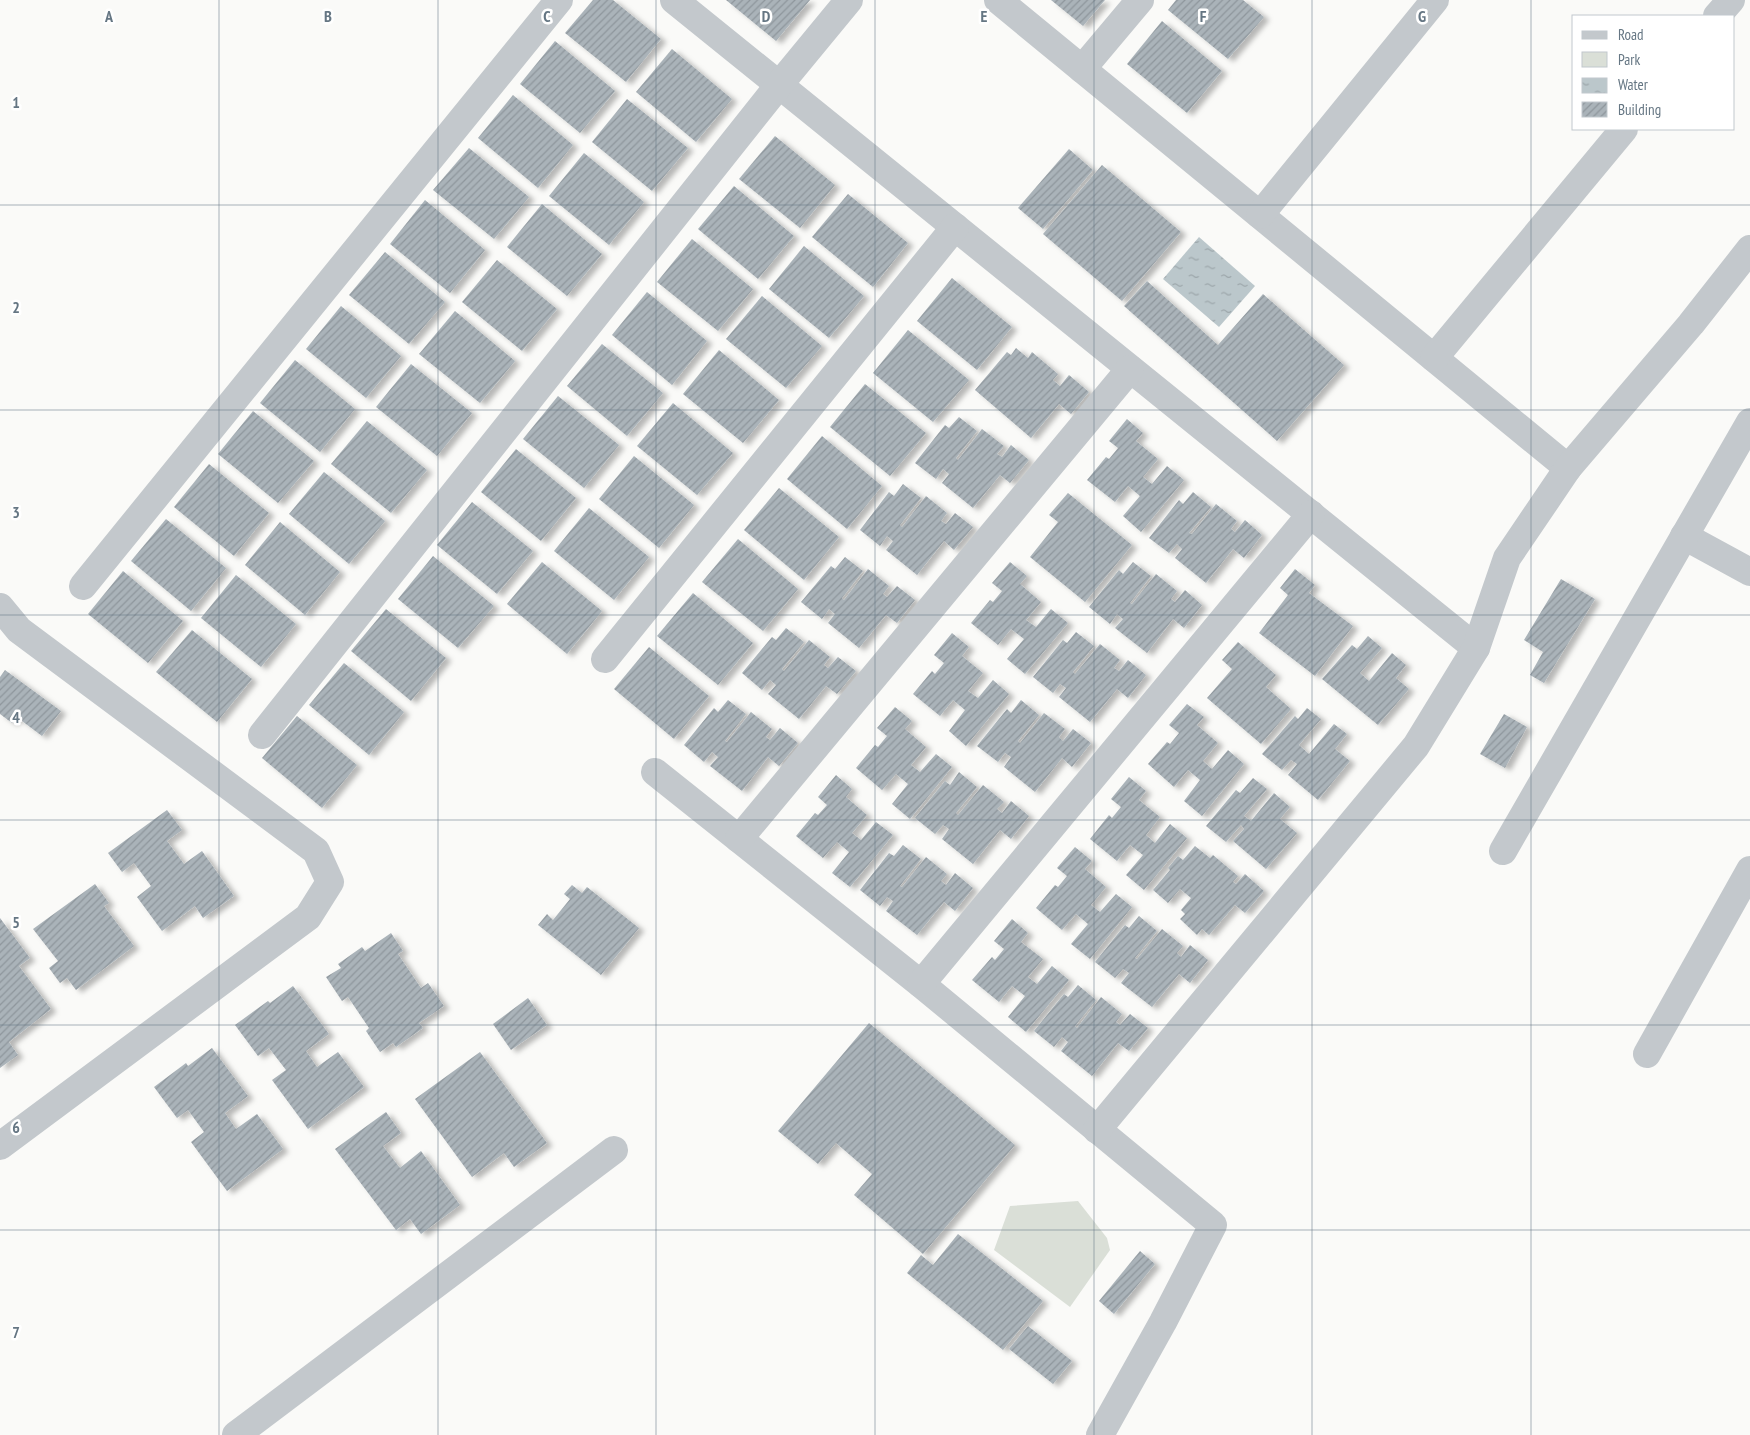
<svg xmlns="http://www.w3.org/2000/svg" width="1750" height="1435" viewBox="0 0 1750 1435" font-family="'PT Sans Narrow',sans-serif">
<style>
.green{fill:#dadfd7}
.water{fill:url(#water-ripples)}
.building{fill:url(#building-hatch);filter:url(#shadow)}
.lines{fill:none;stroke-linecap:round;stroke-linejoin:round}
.minor{stroke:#c3c8cc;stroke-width:28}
.grid{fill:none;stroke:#657683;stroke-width:1;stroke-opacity:0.55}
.grid-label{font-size:16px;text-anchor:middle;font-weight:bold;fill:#657683;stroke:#fff;stroke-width:5;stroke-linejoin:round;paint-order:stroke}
</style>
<defs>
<pattern id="water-ripples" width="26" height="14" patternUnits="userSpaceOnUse" patternTransform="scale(1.25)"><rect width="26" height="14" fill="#bbc7cb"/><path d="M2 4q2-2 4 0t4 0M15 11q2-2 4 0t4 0" fill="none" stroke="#9ca6aa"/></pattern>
<pattern id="building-hatch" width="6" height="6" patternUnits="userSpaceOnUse" patternTransform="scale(1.25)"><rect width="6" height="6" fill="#aab3b9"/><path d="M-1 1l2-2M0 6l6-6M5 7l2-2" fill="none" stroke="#8e969c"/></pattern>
<filter id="shadow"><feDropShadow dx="5.5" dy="3" stdDeviation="2.5" flood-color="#0004"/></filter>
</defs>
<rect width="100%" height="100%" fill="#fafaf8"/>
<path class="green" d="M1078,1201L1107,1238L1110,1250L1070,1307L994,1250L1010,1206Z"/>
<path class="water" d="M1199,237L1255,286L1219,327L1163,279Z"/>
<g class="building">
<path d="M593,0H613L661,39L626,82L565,33Z"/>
<path d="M726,0H810L776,41Z"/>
<path d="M1051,0H1105L1083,26Z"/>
<path d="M1176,0H1243L1264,17L1228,59L1168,10Z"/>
<path d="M1162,21L1222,71L1187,113L1127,64Z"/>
<path d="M555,41L615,91L580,133L520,84Z"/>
<path d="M672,49L732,99L696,142L636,92Z"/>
<path d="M513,95L573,145L538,188L478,138Z"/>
<path d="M627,99L688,148L652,191L592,142Z"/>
<path d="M775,136L835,185L800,228L739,179Z"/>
<path d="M469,148L529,197L494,239L433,190Z"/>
<path d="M1069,149L1093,170L1043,229L1018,208Z"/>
<path d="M584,153L644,202L609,245L549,196Z"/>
<path d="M1102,165L1181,232L1122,301L1043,234Z"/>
<path d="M734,186L794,236L758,279L698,229Z"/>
<path d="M848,194L908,243L873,287L812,237Z"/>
<path d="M425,200L485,250L450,293L390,244Z"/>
<path d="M542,204L602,254L567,296L507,247Z"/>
<path d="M692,239L753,289L718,331L657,282Z"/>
<path d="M804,246L864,296L829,338L769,289Z"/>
<path d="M385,252L445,302L409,344L349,295Z"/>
<path d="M497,260L557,309L522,351L462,302Z"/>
<path d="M952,278L1012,327L977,370L917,321Z"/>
<path d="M1147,281L1218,345L1263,294L1344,365L1277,441L1124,306Z"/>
<path d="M647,292L707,341L672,385L612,335Z"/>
<path d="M762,296L822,346L786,388L726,339Z"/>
<path d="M341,306L401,356L366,398L306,349Z"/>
<path d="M455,311L515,361L480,403L419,354Z"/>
<path d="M908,330L969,380L933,422L873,373Z"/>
<path d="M602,344L663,393L627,436L567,386Z"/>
<path d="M1016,348L1028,358L1032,352L1058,374L1053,380L1060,386L1069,375L1089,392L1071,414L1059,404L1031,438L975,390L1007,352L1011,355Z"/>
<path d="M719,350L779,400L743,443L683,394Z"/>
<path d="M295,360L355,409L320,452L260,403Z"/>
<path d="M411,364L472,413L437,456L376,407Z"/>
<path d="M865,384L926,433L890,476L830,427Z"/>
<path d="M558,396L619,445L584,488L523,439Z"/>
<path d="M673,403L733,453L697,495L637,446Z"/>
<path d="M253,411L314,461L278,503L218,454Z"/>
<path d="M959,417L977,431L956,458L958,460L982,429L1004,446L997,454L1002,457L1011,445L1029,460L1010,483L1000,475L973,508L942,483L949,474L943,469L936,479L915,463L945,425L949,428Z"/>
<path d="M1127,419L1143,433L1136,441L1158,459L1143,477L1152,484L1167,466L1184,480L1141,532L1123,516L1140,496L1128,486L1115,502L1087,480L1106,457L1109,459L1118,448L1109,441Z"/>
<path d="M367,421L427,470L391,513L331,464Z"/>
<path d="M822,436L882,486L847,529L787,479Z"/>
<path d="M516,449L576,498L541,541L481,492Z"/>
<path d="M634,456L694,505L659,548L599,499Z"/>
<path d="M209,464L269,513L234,556L174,507Z"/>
<path d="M324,472L385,521L349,564L289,514Z"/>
<path d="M903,484L921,498L900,525L902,527L926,496L947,513L941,521L946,524L955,513L973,527L954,550L944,541L917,575L886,550L893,541L887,536L880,546L860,530L889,492L894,496Z"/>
<path d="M779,488L839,537L804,580L744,530Z"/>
<path d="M1193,492L1211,507L1189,533L1192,534L1216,504L1237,521L1231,529L1235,532L1245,520L1262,535L1244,558L1233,549L1206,583L1175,558L1182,549L1177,544L1169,553L1149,538L1179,500L1183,504Z"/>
<path d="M1068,493L1132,545L1085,602L1030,557L1058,522L1049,515Z"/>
<path d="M472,502L533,551L497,594L437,545Z"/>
<path d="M589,508L649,557L614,600L554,551Z"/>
<path d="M166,519L226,568L191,611L131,561Z"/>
<path d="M280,522L340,572L305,615L245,565Z"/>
<path d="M738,539L798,589L763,631L702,582Z"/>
<path d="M433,556L494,606L458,648L398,599Z"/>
<path d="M845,557L863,571L842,598L844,600L868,569L889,586L883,594L887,597L897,586L915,600L897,623L886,615L859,648L828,623L835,614L829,609L822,619L801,602L831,566L835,569Z"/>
<path d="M542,562L602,611L567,654L507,604Z"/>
<path d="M1010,562L1027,576L1020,584L1041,602L1026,620L1036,627L1051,609L1068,623L1025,674L1007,659L1024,639L1011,629L998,645L971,623L990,600L993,602L1002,591L992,583Z"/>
<path d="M1133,562L1151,576L1130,603L1132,604L1156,574L1177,591L1171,599L1175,602L1185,590L1202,605L1184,628L1173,619L1147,653L1115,628L1123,619L1117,614L1110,624L1089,607L1119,570L1123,574Z"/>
<path d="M1295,569L1315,585L1309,593L1353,626L1315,676L1259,633L1288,595L1280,588Z"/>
<path d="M123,571L183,621L148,663L88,614Z"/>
<path d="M236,575L296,624L261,667L201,618Z"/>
<path d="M1561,579L1595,599L1544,683L1530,675L1543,652L1524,640Z"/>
<path d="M693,593L753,643L718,685L657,636Z"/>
<path d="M386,609L446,658L411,701L351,651Z"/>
<path d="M786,628L804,642L782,669L784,671L809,640L830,657L824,665L828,668L838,657L856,671L837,694L826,686L799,719L768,694L776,685L770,680L762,690L742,673L772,637L776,640Z"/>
<path d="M192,630L252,679L217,722L156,672Z"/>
<path d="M1076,632L1094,646L1073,672L1075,674L1100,644L1120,660L1114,668L1119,671L1128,660L1146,675L1128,698L1117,689L1090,722L1059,697L1066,688L1060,684L1053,693L1033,677L1063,640L1067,643Z"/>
<path d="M952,633L969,647L962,656L983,673L968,691L978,698L993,680L1009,694L966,746L949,731L965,710L953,700L940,716L913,694L932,671L935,674L944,663L934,655Z"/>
<path d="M1368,636L1382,648L1360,673L1369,681L1392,653L1406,665L1396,678L1409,689L1378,725L1322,679L1352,645L1357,649Z"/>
<path d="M1238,642L1276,675L1266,687L1291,709L1261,744L1207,698L1232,669L1222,660Z"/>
<path d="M649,647L709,696L674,739L614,689Z"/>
<path d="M344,663L404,712L369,755L309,705Z"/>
<path d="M5,670L61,711L42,736L18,718L12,723L0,714V677Z"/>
<path d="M728,700L746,714L725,741L727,742L751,712L772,729L766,737L770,740L780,728L798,743L779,766L768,757L742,791L710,766L718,757L712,752L704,762L684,745L714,708L718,712Z"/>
<path d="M1021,700L1039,715L1018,741L1020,743L1044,713L1065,729L1059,737L1063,741L1073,729L1091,743L1072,767L1062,758L1035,792L1004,767L1011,757L1005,753L998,762L977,746L1007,709L1011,713Z"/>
<path d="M1187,704L1204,717L1197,725L1218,743L1203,761L1212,769L1228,750L1244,764L1202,816L1184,801L1200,780L1188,770L1174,787L1148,764L1167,742L1170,744L1179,733L1169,725Z"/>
<path d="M895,707L912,721L905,729L926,747L911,765L920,772L936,754L952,767L910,819L892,804L908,784L896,774L882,790L856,768L875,745L878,747L887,736L877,728Z"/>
<path d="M1307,708L1321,719L1299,745L1309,754L1334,724L1347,734L1335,749L1350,761L1318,800L1288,775L1297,764L1291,760L1282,770L1262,754L1295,716L1298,719Z"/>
<path d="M1504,714L1527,727L1505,768L1480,754Z"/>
<path d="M297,716L357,765L322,808L262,758Z"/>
<path d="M959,772L977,787L956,813L958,815L983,785L1004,802L997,809L1002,813L1011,801L1029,816L1011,839L1000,830L973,864L942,839L949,829L943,825L935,834L915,818L945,781L950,785Z"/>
<path d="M836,775L852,789L846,797L867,815L852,833L861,840L876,822L893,835L850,887L832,873L849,852L837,842L823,858L796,836L815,813L818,815L827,805L818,797Z"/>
<path d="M1129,777L1146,791L1139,800L1160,817L1146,835L1155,843L1170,824L1187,838L1144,890L1126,875L1143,855L1130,845L1117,861L1090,839L1109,815L1112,818L1121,807L1111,799Z"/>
<path d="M1253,778L1267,789L1244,816L1251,821L1274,793L1290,807L1280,819L1297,833L1266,869L1233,841L1244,829L1241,825L1226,842L1206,826L1236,790L1240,793Z"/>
<path d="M167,810L182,830L167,841L184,864L202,851L234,896L203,918L195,906L162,931L137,897L151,886L134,863L122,872L108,853Z"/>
<path d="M903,845L921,859L900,886L902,887L926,857L947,874L941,881L946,885L955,873L973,888L955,911L944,902L917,935L886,911L893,901L887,897L880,906L860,890L889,853L894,856Z"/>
<path d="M1195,846L1210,858L1213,855L1238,876L1233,882L1236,884L1245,874L1264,891L1245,913L1235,905L1209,935L1202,929L1197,935L1180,919L1185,914L1181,910L1191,898L1180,889L1168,903L1153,890L1170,870L1168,868L1178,856L1183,860Z"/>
<path d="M1075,847L1092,861L1085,869L1106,887L1091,905L1100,912L1116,894L1132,907L1090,959L1071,944L1088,924L1076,914L1062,930L1036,908L1055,885L1058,887L1067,876L1057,868Z"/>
<path d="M95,884L109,903L104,906L134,946L76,990L67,978L60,983L49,968L58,961L33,929Z"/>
<path d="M572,885L582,893L587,887L639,928L601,975L538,925L547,914L553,920L570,899L564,894Z"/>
<path d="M1139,916L1157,931L1135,958L1137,959L1162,929L1183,946L1177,953L1181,957L1190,945L1208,960L1190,983L1179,974L1152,1007L1121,983L1129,973L1123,969L1115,978L1095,962L1125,925L1129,928Z"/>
<path d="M0,918L30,958L19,966L51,1009L9,1042L18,1055L0,1068Z"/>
<path d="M1012,919L1028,933L1021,942L1043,959L1028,977L1037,984L1052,966L1069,980L1026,1032L1008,1017L1025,996L1012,986L999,1002L972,980L992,957L995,960L1004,949L994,941Z"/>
<path d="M391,933L403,951L398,954L421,988L428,983L444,1006L419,1023L423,1028L396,1047L393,1043L380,1052L366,1031L369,1028L348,997L342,1001L326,977L341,968L338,964L362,947L365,951Z"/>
<path d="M1078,985L1096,1000L1075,1026L1077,1028L1101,997L1122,1014L1116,1022L1120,1025L1130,1014L1148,1028L1129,1051L1118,1043L1092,1076L1061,1051L1068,1042L1062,1037L1054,1047L1034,1031L1064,994L1068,997Z"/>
<path d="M293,986L329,1034L306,1051L317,1067L338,1052L364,1087L308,1129L272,1080L286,1070L269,1048L258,1056L235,1025L268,1001L270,1003Z"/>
<path d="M528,998L547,1025L511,1050L493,1024Z"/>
<path d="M869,1023L1015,1145L923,1254L854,1195L872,1174L836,1143L818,1164L778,1131Z"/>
<path d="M212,1048L248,1096L225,1113L236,1129L257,1114L283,1149L227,1191L191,1142L204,1132L188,1110L177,1118L154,1087L186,1063L188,1066Z"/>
<path d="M480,1052L547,1143L514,1167L504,1153L472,1177L415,1099Z"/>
<path d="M386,1112L401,1133L383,1146L400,1168L421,1151L460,1205L421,1234L410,1219L396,1230L335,1149Z"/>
<path d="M958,1234L1043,1301L1003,1350L907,1273L921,1255L933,1265Z"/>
<path d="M1140,1251L1155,1264L1114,1314L1099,1301Z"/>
<path d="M1028,1326L1072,1361L1053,1384L1009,1349Z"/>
</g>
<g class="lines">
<g class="minor">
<path d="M674,0L1476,648"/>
<path d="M998,0L1568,468"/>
<path d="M1717,16L1731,0"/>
<path d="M1082,69L1140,0"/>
<path d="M1260,215L1435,0"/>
<path d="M1434,358L1624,129"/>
<path d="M1684,536L1750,572"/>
<path d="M83,586L559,0"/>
<path d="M0,607L19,630L316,851L330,882L308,917L0,1146"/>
<path d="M605,659L955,227"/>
<path d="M262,735L779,85L849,0"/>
<path d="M655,772L921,984L1213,1225L1163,1322L1100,1435"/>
<path d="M739,839L1130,369"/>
<path d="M1503,851L1750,422"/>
<path d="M921,984L1311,514"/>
<path d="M1647,1054L1750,870"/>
<path d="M1097,1130L1416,746L1476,648L1507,558L1568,468L1691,324L1750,249"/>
<path d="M236,1435L614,1150"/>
</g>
</g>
<path class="grid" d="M219,0V1435M438,0V1435M656,0V1435M875,0V1435M1094,0V1435M1312,0V1435M1531,0V1435M0,205H1750M0,410H1750M0,615H1750M0,820H1750M0,1025H1750M0,1230H1750"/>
<g class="grid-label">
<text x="109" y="22">A</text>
<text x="328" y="22">B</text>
<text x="547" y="22">C</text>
<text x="766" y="22">D</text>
<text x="984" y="22">E</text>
<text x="1203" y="22">F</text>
<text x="1422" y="22">G</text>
<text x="16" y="108">1</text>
<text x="16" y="313">2</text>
<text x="16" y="518">3</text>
<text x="16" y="723">4</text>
<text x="16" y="928">5</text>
<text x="16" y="1133">6</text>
<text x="16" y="1338">7</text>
</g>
<rect x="1572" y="15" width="162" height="115" fill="#ffffff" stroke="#c1c8cd"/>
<rect x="1582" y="31" width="25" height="8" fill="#c3c8cc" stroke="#c1c8cd"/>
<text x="1618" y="40" font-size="15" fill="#657683">Road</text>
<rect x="1582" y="52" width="25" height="15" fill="#dadfd7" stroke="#c1c8cd"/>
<text x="1618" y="65" font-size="15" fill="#657683">Park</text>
<rect x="1582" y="78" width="25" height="15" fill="url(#water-ripples)" stroke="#c1c8cd"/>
<text x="1618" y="90" font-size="15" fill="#657683">Water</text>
<rect x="1582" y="102" width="25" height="15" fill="url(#building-hatch)" stroke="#c1c8cd"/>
<text x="1618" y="115" font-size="15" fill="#657683">Building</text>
</svg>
